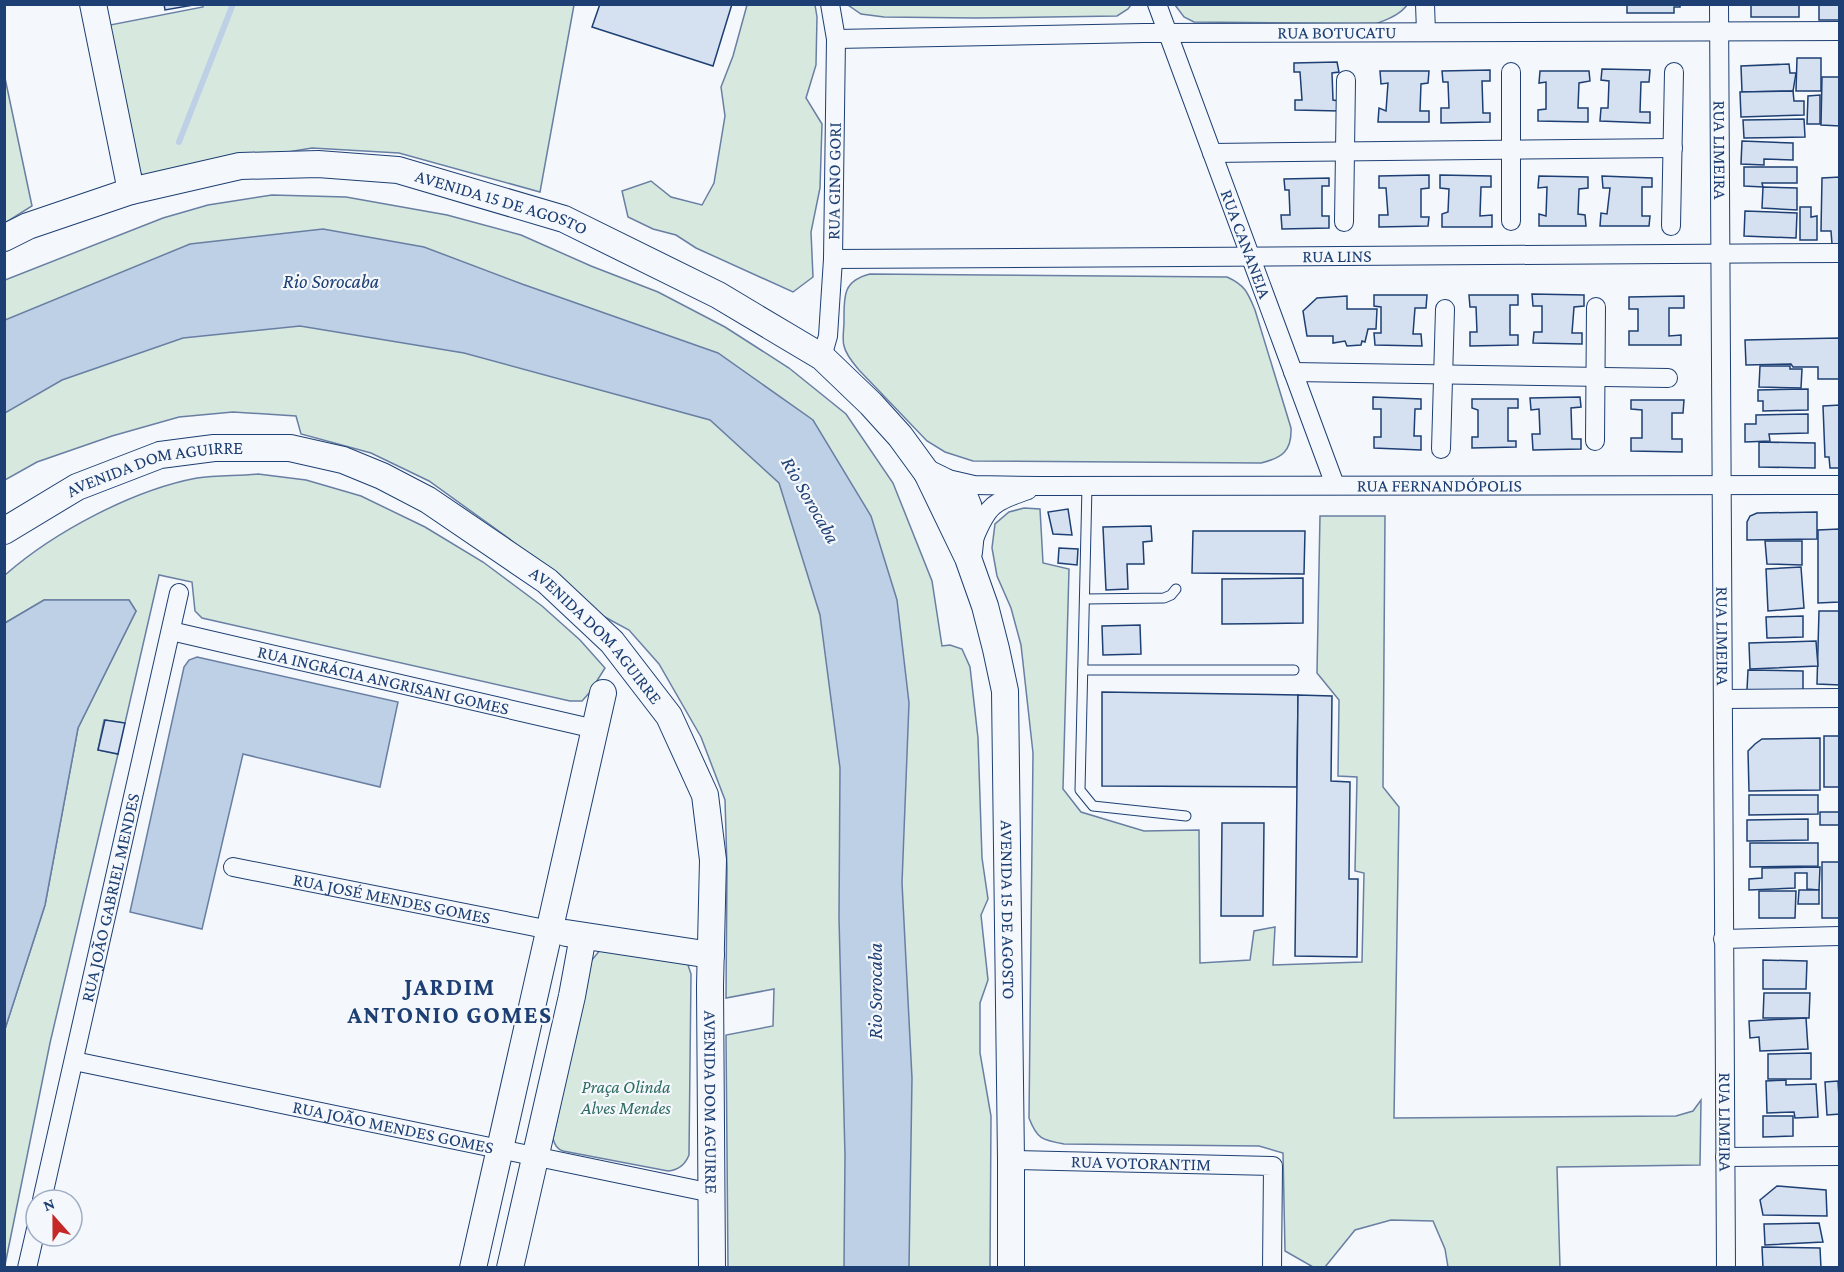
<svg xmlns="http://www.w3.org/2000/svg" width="1844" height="1272" viewBox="0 0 1844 1272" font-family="'Crimson Pro',serif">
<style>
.green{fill:#d7e8df;stroke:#687fa3;stroke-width:1.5}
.water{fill:#bed0e5;stroke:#687fa3;stroke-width:1.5}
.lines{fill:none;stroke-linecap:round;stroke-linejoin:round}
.stream{stroke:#bed0e5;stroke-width:6}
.building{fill:#d5e0f0;stroke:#1d3f73;stroke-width:1.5}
.lane-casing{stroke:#1d3f73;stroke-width:11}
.street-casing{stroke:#1d3f73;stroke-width:20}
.secondary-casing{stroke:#1d3f73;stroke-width:28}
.lane{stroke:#f4f7fb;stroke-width:9}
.street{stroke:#f4f7fb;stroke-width:18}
.secondary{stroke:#f4f7fb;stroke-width:26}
.labels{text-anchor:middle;stroke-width:4.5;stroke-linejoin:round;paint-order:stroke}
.street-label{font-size:18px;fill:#1d3f73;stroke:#f4f7fb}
.park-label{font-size:18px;font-style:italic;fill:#2c6c60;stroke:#f4f7fb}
.water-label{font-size:20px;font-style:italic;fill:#1d3f73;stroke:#f4f7fb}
.district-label{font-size:24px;font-weight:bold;letter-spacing:1.5px;fill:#1d3f73;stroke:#f4f7fb}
</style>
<rect width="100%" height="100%" fill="#f4f7fb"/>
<g class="green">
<path d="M203,4L574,5L540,192L399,153L312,148L239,160L150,181L138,171L110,25L203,7Z"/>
<path d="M747,5H815L817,17L816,65L806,98L822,124L820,188L811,232L813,277L793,292L696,248L676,235L653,229L628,217L622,191L651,181L671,197L702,205L714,183L725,116L721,87L733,56Z"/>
<path d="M848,5H1131L1128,9L1117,16L976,18L884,17L861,14Z"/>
<path d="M1175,5H1407C1400,15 1387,19 1376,24L1194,22L1184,17Z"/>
<path d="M5,78L32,206L5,223H4Z"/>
<path d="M272,195L346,197L447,215L521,235L591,266L658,292L725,327L789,368L846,414L893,483L932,581L942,646L950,645L962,649L970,667L978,738L982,858L988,899L981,915L988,980L980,1003V1053L991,1116L990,1267H728L726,1035L773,1026L774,989L726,998L727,868L725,800L701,737L659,664L629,630L603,616L563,585L507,537L429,481L371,453L301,434L296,416L233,412L179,417L112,436L37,462L5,480V280L163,218L208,205Z"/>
<path d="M870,274L1227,277C1245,285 1248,293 1255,310L1291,428C1292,451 1282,458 1261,463L973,461L945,452L927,441L859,370C853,363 846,355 844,346C842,339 844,329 844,322C844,297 842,281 870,274Z"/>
<path d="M258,474L306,480L361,496L425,527L483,562L542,606L580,640L605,668L590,692L582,701H570L202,618L195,611L192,582L159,575L125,723L104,720L98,750L118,754L50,1043L5,1265V1029L45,905L78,728L136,611L129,600H44L5,623V575C54,532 133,490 197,478C217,475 238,476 258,474Z"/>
<path d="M1024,508L1040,509L1043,563L1069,569L1063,789L1081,812L1144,831L1199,830L1200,963L1250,960L1254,931L1275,927L1273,965L1362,962L1364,873L1355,871L1357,777L1338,776L1339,700L1317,673L1320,516H1385L1383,787L1399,807L1394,1118L1676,1116L1693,1111L1701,1100L1700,1165L1557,1167L1560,1267H1448L1445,1249L1433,1221L1391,1220L1355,1230L1325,1267H1313L1285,1251L1283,1153L1259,1146L1064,1144C1042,1140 1037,1139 1029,1118L1033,753L1021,645L1011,608L997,576L992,548L995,524L1009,512Z"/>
<path d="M601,949L686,959L691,974L689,1155C685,1165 679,1170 668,1171L563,1151C557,1149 555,1145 553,1139L591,961Z"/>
</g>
<g class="water">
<path d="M323,229L424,247L522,284L718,353L813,420L871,516L897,600L909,703L902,883L912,1078L909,1267H844L845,1156L839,918L840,768L820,615L779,483L710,420L464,353L300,326L183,338L62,380L5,413V320L190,244Z"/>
<path d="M44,600H129L136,611L78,728L45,905L5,1029V623Z"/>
<path d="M197,657L398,702L380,787L243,754L202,929L130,912L184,667L189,660Z"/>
</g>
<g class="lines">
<path class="stream" d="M179,142L233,4"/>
</g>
<g class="building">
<path d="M164,4H199L165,10Z"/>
<path d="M600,4H732L713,66L592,27Z"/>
<path d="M1627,4H1680V7H1674V13H1627Z"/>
<rect x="1751" y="4" width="48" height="13"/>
<rect x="1819" y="4" width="21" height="16"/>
<path d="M1797,58H1821V91H1796Z"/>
<path d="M1337,62L1339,72L1332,73L1333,100L1339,101L1340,111L1295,110V100H1302L1300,72H1294V63Z"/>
<path d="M1789,64L1790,73H1796L1793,91L1742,92L1741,66Z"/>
<path d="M1602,69L1650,70L1649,82H1641L1640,112H1650V123L1600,121L1601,108H1608L1609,81L1601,80Z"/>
<path d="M1490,70V81H1482L1483,113H1490V122L1441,123V108H1449L1448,82H1443L1442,71Z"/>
<path d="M1380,71H1429L1428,83L1421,84L1420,111H1429V122H1378L1379,108L1386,111L1388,83L1381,84Z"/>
<path d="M1540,71H1589L1590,81L1579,83L1578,108H1588V122L1538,121V110L1546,109V82L1539,83Z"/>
<path d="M1822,77H1840V126L1821,125Z"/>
<path d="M1793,91L1794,101H1804V115L1741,117L1740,92Z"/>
<path d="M1820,95V124H1807L1808,96Z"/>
<path d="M1804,119L1805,137L1744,138L1743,120Z"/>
<path d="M1742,141L1793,143V160L1764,159V165L1741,164Z"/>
<path d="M1744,167H1797V183H1762L1763,187L1744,186Z"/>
<path d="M1429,175V188L1421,189V217H1429L1428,226L1379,227V215H1388L1386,188H1379V176Z"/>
<path d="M1440,175L1491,176V187H1481L1480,216L1492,215V227H1442V214L1448,212L1449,189L1440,188Z"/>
<path d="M1539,176L1588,177V188L1579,189L1578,214L1585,215L1586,226H1539V214L1546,216L1547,187L1538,188Z"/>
<path d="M1602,176L1652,178V187H1642V216H1650L1649,226H1600L1601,213L1607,214L1610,188H1603Z"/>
<path d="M1840,177V244H1832L1831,231H1821L1822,178Z"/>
<path d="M1329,178V186H1322V216H1329V228L1282,229L1281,215H1290L1289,190H1285L1284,179Z"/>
<path d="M1763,187L1797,188V210L1762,208Z"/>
<path d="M1800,207H1811V217L1817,216V240H1800Z"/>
<path d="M1745,211L1797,213L1796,238L1744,236Z"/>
<path d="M1532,294L1584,295V306L1574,307L1572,333H1582V344L1533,343L1534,332H1542V306H1533Z"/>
<path d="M1374,295H1427L1426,308H1415L1413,334H1421L1422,346L1375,345L1374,333H1381V307L1374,306Z"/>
<path d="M1469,295H1518V305H1510V335H1518V345L1470,346V332H1477L1476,307H1470Z"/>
<path d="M1347,296V309H1377L1376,329H1368L1365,342L1362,341L1361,345L1347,346L1345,341L1333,343V336H1307L1303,311L1317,298Z"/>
<path d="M1684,296V308H1669V336L1681,335V345H1629V331H1638V309H1629V297Z"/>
<path d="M1840,338V379H1818V367H1793L1791,364L1746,365L1745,340Z"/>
<path d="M1760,366H1790V369H1802L1801,388L1759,387Z"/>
<path d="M1808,389V410L1763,411V401H1758V390Z"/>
<path d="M1373,397L1421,399V409H1415L1414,436H1421V450L1374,448V437H1381V409H1373Z"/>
<path d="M1580,397L1581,407L1571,408L1572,439H1581V449L1533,450L1532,434H1540L1539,409L1531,410L1530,398Z"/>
<path d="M1472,399H1518V408H1508V441H1516V447L1472,448V437H1478V410L1472,408Z"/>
<path d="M1631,400H1684L1683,413H1672V439H1682V452L1631,451V438H1642V410L1631,409Z"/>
<path d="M1840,405V468H1830L1829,457H1825L1823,406Z"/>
<path d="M1808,414V433L1769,434L1770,441L1745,442V424H1756V415Z"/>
<path d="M1759,442L1815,443V468L1759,467Z"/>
<path d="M1068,509L1072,535L1053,534L1048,512Z"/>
<path d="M1817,512V539L1747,540V522L1750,516L1757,513Z"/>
<path d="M1151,526L1152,541L1143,542L1144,564H1127L1128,589L1106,590L1103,527Z"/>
<path d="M1839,529V602L1818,603V530Z"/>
<path d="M1193,531H1305L1304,574L1192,573Z"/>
<path d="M1765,541H1802V565L1767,564Z"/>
<path d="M1059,548L1078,549L1077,565L1058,563Z"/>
<path d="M1801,567L1804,608L1768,611L1766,569Z"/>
<path d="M1303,578V623L1222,624V579Z"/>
<path d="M1819,611H1840V685L1817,684Z"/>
<path d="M1803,616V637L1767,638L1766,617Z"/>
<path d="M1140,625L1141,654L1103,655L1102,626Z"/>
<path d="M1816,641L1818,666L1750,669L1749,643Z"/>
<path d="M1748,670L1803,671V691L1747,690Z"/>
<path d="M1102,692L1298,695L1297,787L1102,786Z"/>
<path d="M1298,695L1332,696L1331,781L1350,782L1349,879H1358L1357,957L1295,956Z"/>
<path d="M105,720L125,723L118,754L98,750Z"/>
<rect x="1824" y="736" width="16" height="51"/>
<path d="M1820,738V790L1749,791L1748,751L1755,744L1762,739Z"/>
<path d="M1749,795H1818V814L1749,815Z"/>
<rect x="1820" y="812" width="20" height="13"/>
<path d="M1808,819V840L1747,841V820Z"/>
<path d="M1222,823H1264L1263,916H1221Z"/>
<path d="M1750,843H1818V866L1750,867Z"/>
<rect x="1822" y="862" width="18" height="56"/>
<path d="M1820,867L1819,890L1807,889V873H1795V888L1749,890V879L1762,878V868Z"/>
<path d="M1799,890H1819V904H1798Z"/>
<path d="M1759,891H1796L1795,918H1759Z"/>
<path d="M1763,960L1807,961L1806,989H1763Z"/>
<path d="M1764,993H1810L1809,1018H1763Z"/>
<path d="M1806,1018L1808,1049L1760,1051L1759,1037L1750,1038L1749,1021Z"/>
<path d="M1811,1053V1079H1768V1054Z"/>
<path d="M1786,1080V1085L1816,1084L1818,1117L1795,1118L1794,1112L1767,1113L1766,1081Z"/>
<path d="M1838,1081L1840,1114L1827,1115L1825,1082Z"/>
<path d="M1763,1116H1793V1136L1763,1137Z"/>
<path d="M1777,1186L1826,1190L1827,1216L1763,1215L1760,1200Z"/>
<path d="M1819,1223L1823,1242L1765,1245L1764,1224Z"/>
<path d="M1762,1247L1820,1248L1821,1268H1763Z"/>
</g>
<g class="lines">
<defs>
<g id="lane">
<path d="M1087,486L1080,790L1093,806L1186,816"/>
<path d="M1085,599L1164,598L1171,595L1176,589"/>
<path d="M1083,670H1294"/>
</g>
<g id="street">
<path id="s1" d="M1157,4L1335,485"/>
<path d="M1425,4L1426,32"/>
<path id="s2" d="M1719,4L1726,1268"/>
<path id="s3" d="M836,39L1144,33L1840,31"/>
<path d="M1511,72V221"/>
<path d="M1212,153L1673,148"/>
<path d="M1344,222L1346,80"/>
<path d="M1671,226L1674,72"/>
<path id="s4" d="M833,259L1840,253"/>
<path id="s5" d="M822,357L828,336L833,259L836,39L830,4"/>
<path d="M1293,372L1668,378"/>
<path d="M1595,441L1596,307"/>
<path d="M1441,449L1445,309"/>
<path id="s6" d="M948,479L974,485L1039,486L1840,485"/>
<path d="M974,539C988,504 994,502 1028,490"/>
<path id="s7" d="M171,631L595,729"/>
<path d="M1723,699L1840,698"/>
<path id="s8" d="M233,867L550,930"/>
<path d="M1723,939L1840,936"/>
<path id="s9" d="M74,1061L712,1193"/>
<path d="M1725,1157L1840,1156"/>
<path id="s10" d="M1011,1160L1273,1166L1272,1268"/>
<path id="s11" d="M42,1200L179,593"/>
<path d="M27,1268L36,1229"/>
</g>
<g id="secondary">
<path d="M93,4L131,191"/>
<path id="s12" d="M4,238L28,226L131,191L240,166L318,164L398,170L564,219L718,295L785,335L822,357L871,404L900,436L927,473L968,558L985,606L996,649L1005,691L1011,1160V1268"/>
<path d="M927,473C937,478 951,483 960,492C975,507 971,533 969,552"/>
<path id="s13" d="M4,531L77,487L160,455L214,448H290L343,460L382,476L428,500L547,581L612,642L669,716L705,795L713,860L710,986L712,1268"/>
<path d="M566,933L711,955"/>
<path d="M473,1268L603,693"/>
<path d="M510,1268L572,996L583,936"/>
</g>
</defs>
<use href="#lane" class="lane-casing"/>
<use href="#street" class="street-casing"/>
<use href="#secondary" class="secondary-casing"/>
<use href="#lane" class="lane"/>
<use href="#street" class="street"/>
<use href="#secondary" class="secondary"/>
</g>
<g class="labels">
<g class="street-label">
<text dy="6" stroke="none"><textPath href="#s3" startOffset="501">RUA BOTUCATU</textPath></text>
<text dy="6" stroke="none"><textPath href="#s2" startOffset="146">RUA LIMEIRA</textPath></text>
<text dy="6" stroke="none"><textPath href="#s5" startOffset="177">RUA GINO GORI</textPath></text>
<text dy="6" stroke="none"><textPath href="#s12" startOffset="514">AVENIDA 15 DE AGOSTO</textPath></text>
<text dy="6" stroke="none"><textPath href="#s1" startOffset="256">RUA CANANEIA</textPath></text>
<text dy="6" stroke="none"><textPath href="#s4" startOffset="504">RUA LINS</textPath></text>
<text dy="6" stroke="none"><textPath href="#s13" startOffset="166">AVENIDA DOM AGUIRRE</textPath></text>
<text dy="6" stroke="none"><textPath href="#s6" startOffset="492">RUA FERNANDÓPOLIS</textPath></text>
<text dy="6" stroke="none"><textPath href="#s2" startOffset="632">RUA LIMEIRA</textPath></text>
<text dy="6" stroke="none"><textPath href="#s13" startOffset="670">AVENIDA DOM AGUIRRE</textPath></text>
<text dy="6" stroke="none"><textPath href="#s7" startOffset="218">RUA INGRÁCIA ANGRISANI GOMES</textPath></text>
<text dy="6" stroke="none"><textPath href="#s11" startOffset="310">RUA JOÃO GABRIEL MENDES</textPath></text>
<text dy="6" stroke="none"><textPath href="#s8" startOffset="162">RUA JOSÉ MENDES GOMES</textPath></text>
<text dy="6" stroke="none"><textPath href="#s12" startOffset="1480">AVENIDA 15 DE AGOSTO</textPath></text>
<text dy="6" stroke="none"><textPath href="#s13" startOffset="1174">AVENIDA DOM AGUIRRE</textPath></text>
<text dy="6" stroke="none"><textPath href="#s2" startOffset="1118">RUA LIMEIRA</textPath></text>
<text dy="6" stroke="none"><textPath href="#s9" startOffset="326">RUA JOÃO MENDES GOMES</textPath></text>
<text dy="6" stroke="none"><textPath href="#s10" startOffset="130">RUA VOTORANTIM</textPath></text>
</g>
<g class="park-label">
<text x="626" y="1093">Praça Olinda<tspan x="626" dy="21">Alves Mendes</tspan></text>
</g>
<g class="water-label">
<text x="331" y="288">Rio Sorocaba</text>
<text transform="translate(811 500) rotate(60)" y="7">Rio Sorocaba</text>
<text transform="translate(875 991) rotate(-90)" y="7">Rio Sorocaba</text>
</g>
<g class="district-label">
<text x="450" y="995">JARDIM<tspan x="450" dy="28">ANTONIO GOMES</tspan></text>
</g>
</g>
<rect width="1844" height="1272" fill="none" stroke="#1d3f73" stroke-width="12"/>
<g transform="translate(54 1218) rotate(339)"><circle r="28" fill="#f4f7fb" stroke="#9eadc5" stroke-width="1.5"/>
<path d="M0-4.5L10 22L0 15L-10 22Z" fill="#c62828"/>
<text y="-9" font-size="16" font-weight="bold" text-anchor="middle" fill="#1d3f73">N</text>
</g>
</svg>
